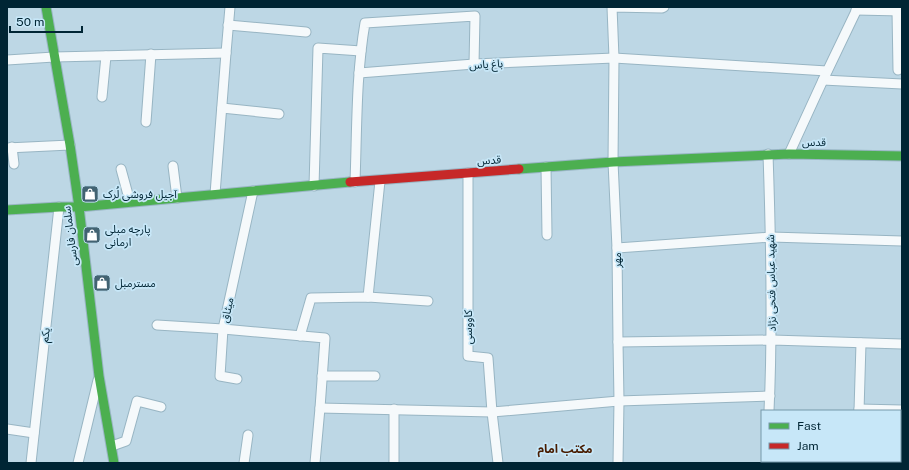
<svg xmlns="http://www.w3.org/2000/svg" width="909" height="470" viewBox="0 0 909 470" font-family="'Public Sans','Noto Sans Arabic',sans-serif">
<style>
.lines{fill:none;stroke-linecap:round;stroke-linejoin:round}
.street-casing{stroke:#98b5c3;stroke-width:11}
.fast-casing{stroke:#98b5c3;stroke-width:11}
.jam-casing{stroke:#98b5c3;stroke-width:11}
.street{stroke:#f5f9fb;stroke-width:9}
.fast{stroke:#4caf50;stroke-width:9}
.jam{stroke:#c62828;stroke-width:9}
.labels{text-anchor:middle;stroke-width:3.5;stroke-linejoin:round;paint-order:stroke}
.street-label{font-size:11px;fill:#002534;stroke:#c7e7f8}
.poi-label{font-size:11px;fill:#002534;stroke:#c7e7f8;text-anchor:start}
.neighbourhood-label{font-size:12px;font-weight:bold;fill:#491c00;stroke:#c7e7f8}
</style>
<rect width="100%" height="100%" fill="#bdd7e5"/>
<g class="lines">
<defs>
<g id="street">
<path d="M856,10L902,11"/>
<path d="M897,11L898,70"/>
<path d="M228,25L306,32"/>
<path d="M7,60L54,57L226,53"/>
<path d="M359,73L474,64L614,58L827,71"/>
<path d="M823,80L902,84"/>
<path d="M102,97L106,56"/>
<path d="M222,108L279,114"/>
<path d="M146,122L151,54"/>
<path d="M12,147L14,164"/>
<path d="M7,148L70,145"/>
<path d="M768,154C771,240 773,325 769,411"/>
<path d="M789,154L823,80L858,7"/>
<path d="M173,166L177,198"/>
<path d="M546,167L547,235"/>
<path d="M121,169L130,202"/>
<path d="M468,173V356L488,358L492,412L498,463"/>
<path d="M355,182C357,129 356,75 365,23L475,16L474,64"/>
<path d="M314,186L318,48L361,51"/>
<path d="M215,194L226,53L230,7"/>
<path d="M617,248L771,237L902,241"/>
<path d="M368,297L380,181"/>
<path d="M157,325L223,329L325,338L320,408L315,463"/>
<path d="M300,336L311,298L368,297L428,301"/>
<path d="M618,342L772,340L902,344"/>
<path d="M322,376H375"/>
<path d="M237,379L220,376L223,329L253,191"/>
<path d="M320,408L492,412L619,401L770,396"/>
<path d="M394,409V463"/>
<path d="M859,409L902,410"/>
<path d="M859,411L861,343"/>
<path d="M7,429L34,433"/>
<path d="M112,446L126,441L137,401L161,407"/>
<path d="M31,463L59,207"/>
<path d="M78,463L98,380"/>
<path d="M244,463L248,435"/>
<path d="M618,463L619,401L618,342L617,248L613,162L614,58L612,7L662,8L664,7"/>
<path d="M767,463V461"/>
<path d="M852,463L853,461"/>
</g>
<g id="fast">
<path d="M46,7L70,145L79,207L99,376L114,463"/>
<path d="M519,169L613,162L789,154L902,156"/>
<path d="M7,210L59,207H79L350,182"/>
</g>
<path id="jam" d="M350,182L519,169"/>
</defs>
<use href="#street" class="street-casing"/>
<use href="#fast" class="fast-casing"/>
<use href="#jam" class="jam-casing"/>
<use href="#street" class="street"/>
<use href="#fast" class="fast"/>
<use href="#jam" class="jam"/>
</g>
<defs>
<symbol id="shop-square" viewBox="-11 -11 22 22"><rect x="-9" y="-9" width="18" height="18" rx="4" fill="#426372" stroke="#c7e7f8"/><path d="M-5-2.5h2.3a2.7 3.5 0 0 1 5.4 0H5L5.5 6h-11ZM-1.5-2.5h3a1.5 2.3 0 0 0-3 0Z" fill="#fff"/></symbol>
</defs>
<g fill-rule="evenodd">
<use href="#shop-square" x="80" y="184" width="20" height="20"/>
<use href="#shop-square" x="82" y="225" width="20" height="20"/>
<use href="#shop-square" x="92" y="273" width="20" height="20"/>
</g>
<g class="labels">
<g class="street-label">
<text transform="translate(486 64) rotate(-3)" y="4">باغ یاس</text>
<text transform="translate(814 142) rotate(1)" y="4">قدس</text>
<text transform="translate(489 160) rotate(-4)" y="4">قدس</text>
<text transform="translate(70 236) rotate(-97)" y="4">سلمان فارسی</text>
<text transform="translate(617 260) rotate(-90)" y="4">مهر</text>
<text transform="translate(771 283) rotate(-91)" y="4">شهید عباس فتحی نژاد</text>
<text transform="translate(227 310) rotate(-78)" y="4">میثاق</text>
<text transform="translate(468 327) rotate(-90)" y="4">کاووسی</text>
<text transform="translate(45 335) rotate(-83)" y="4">یکم</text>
</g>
<g class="poi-label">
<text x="103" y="198">آجیل فروشی لُرک</text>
<text x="105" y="233">پارچه مبلی<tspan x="105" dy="13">ارمانی</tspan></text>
<text x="115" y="287">مسترمبل</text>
</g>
<g class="neighbourhood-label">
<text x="565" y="453">مکتب امام</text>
</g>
</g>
<rect width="909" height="470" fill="none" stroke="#002534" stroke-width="16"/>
<rect x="761" y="410" width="140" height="52" fill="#c7e7f8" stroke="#7799aa"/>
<rect x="769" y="423" width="20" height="6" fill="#4caf50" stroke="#7799aa"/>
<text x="797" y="430" font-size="12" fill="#002534">Fast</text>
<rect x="769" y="443" width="20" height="6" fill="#c62828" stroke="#7799aa"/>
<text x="797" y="450" font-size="12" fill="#002534">Jam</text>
<path d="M10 26v6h72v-6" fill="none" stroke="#002534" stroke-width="2"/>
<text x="16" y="26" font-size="12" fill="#002534" stroke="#c7e7f8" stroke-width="3" paint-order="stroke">50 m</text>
</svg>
